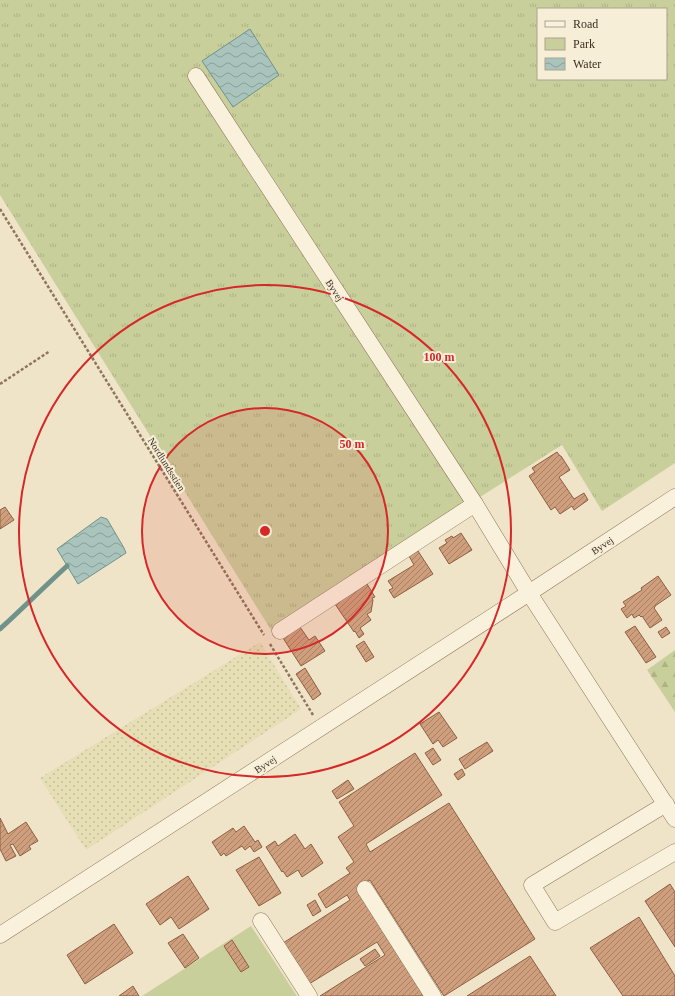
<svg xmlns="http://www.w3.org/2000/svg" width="675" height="996" viewBox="0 0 675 996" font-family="Georgia,serif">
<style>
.farmland{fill:url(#farmland-dots)}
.grass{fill:url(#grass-tufts);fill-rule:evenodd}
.forest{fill:url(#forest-firs)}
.park{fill:#c9cf9b}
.water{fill:url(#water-waves);stroke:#6f938a}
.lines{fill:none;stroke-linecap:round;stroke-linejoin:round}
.stream{stroke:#6f938a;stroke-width:5}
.building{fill:url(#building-hatch);stroke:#8d5f41}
.minor-casing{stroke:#8d765c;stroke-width:17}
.path{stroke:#8d765c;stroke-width:2.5;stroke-dasharray:3 2;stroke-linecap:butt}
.minor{stroke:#faf1dc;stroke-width:16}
.ring{fill:none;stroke:#d62828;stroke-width:2}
.labels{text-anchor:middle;stroke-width:4;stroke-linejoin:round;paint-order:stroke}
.street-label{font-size:10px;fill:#3d2e20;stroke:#f7eed8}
.centre{fill:#d62828;stroke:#f7eed8;stroke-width:2}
.ring-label{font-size:12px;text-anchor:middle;font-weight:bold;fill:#d62828;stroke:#f7eed8;stroke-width:4;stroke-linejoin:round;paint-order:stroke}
</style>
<defs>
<pattern id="farmland-dots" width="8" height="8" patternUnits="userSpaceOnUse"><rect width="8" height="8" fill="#e6deb5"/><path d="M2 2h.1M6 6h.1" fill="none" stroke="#c6bf9b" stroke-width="1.8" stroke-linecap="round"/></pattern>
<pattern id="grass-tufts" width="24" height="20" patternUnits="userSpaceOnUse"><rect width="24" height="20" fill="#c9cf9b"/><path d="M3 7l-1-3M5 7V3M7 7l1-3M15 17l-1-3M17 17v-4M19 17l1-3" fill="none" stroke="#aeb285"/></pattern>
<pattern id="forest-firs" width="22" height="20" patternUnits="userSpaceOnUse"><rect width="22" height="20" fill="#c9cf9b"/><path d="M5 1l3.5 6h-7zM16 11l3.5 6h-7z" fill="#aeb285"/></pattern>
<pattern id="water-waves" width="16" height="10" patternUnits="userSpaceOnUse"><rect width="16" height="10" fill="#a9c4bc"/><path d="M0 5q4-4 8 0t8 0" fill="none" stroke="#8ba098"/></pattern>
<pattern id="building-hatch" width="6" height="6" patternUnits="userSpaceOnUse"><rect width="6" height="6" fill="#cf9f7d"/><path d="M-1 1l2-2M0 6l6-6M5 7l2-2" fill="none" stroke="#a98266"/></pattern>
</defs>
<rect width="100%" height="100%" fill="#f0e4c8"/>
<path class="farmland" d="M260,642L301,709L86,850L40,778Z"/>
<path class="grass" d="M0,0H675V463L602,511L562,445L271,630L0,195ZM538,9H666V79H538Z"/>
<path class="forest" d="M675,650V712L647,670Z"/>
<path class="park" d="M251,926L297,996H142Z"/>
<g class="water">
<path d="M250,29L279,75L233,107L202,61Z"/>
<path d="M101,517L107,519L124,548L126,553L78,584L57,549Z"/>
</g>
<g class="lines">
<path class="stream" d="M0,629C23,608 44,587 67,566"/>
</g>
<g class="building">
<path d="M557,452L560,456H561L570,470L559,477L574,499L584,493L588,500L574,510L572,506L560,514L555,507L551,510L529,476L535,472L532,468Z"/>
<path d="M5,507L14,520L0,529V510Z"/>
<path d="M461,533L472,550L449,564L439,548L447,543L445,540L452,536L453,538Z"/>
<path d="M418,551L433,574L394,598L389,590L393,588L388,581L414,565L409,556Z"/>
<path d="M658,576L671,595L655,606V607L654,608L662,620L650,628L642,616L641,617L639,615L634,618L632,614L627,618L621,609L626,606L623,602L642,590L641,588Z"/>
<path d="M367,584L375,597L372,598L373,600L371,612L367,614L371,620L360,628L364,634L359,638L355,631L354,632L335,604Z"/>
<path d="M635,626L656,657L646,663L625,632Z"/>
<path d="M300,627L309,640L315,636L325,651L301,666L283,638Z"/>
<path d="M666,627L670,633L662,638L658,632Z"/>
<path d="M364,641L374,657L366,662L356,646Z"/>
<path d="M305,668L321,694L313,700L296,674Z"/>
<path d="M439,712L457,738L443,747L438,740L433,744L420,724Z"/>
<path d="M487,742L493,751L465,769L459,759Z"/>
<path d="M433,748L441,760L433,765L425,753Z"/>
<path d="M415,753L442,795L366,844L370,852L449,803L535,939L444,996L370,880L357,888L426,996H320L385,955L377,942L309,984L283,943L350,900L347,895L326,908L318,894L350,873L346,868L354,862L338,837L354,826L339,802Z"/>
<path d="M462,769L465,775L458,780L454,774Z"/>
<path d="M348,780L354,789L337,799L332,791Z"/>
<path d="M0,818L8,834L26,822L38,841L29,846L31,849L20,856L13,844L10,845L16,856L6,861L0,849Z"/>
<path d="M244,826L255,842L258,840L262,847L254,852L250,846L245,850L242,846L226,856L224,853L221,856L212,842L233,828L236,832Z"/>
<path d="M295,834L305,849L311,844L323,863L302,877L298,870L287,877L283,871L282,872L266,847L275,841L278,846Z"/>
<path d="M259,857L281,893L259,906L236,870Z"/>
<path d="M188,876L209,909L179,929L171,917L160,925L146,904Z"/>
<path d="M670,884L675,892V947L645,901Z"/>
<path d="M315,900L321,911L313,916L307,905Z"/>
<path d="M639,917L675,976V996H623L590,948Z"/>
<path d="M114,924L133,953L85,984L67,955Z"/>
<path d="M183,934L199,958L185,968L168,943Z"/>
<path d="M232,940L249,967L241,972L224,946Z"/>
<path d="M375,949L380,956L365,966L360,959Z"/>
<path d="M530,956L556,996H467Z"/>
<path d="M133,986L139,996H119Z"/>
</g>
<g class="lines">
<defs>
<g id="minor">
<path d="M196,76L475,504"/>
<path d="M280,631L475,504L529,593L675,819"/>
<path d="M666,804L532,885L555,922L675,852"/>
<path d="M365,889L433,996"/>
<path d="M261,921L309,996"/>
<path d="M0,935L529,593L675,497"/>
</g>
</defs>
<use href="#minor" class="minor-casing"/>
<g class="path">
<path d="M0,209L264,635"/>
<path d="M0,384L50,351"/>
<path d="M270,644L313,715"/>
</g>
<use href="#minor" class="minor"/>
</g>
<circle cx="265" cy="531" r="123" fill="#d62828" fill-opacity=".12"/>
<g class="ring">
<circle cx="265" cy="531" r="123"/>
<circle cx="265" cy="531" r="246"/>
</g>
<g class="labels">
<g class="street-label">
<text transform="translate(335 290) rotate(57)" y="4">Byvej</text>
<text transform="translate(167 464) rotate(58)" y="4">Nordlundsstien</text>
<text transform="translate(602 545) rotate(-34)" y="4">Byvej</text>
<text transform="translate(265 764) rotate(-33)" y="4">Byvej</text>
</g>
</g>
<circle cx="265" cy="531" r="6" class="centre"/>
<g class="ring-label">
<text x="439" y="361">100 m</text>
<text x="352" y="448">50 m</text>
</g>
<rect x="537" y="8" width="130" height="72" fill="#f7eed8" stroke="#ada18e"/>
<rect x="545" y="21" width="20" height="6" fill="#faf1dc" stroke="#ada18e"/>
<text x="573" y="28" font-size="12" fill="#3d2e20">Road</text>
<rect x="545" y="38" width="20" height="12" fill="#c9cf9b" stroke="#ada18e"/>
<text x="573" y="48" font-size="12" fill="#3d2e20">Park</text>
<rect x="545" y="58" width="20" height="12" fill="url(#water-waves)" stroke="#ada18e"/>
<text x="573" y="68" font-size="12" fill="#3d2e20">Water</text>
</svg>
